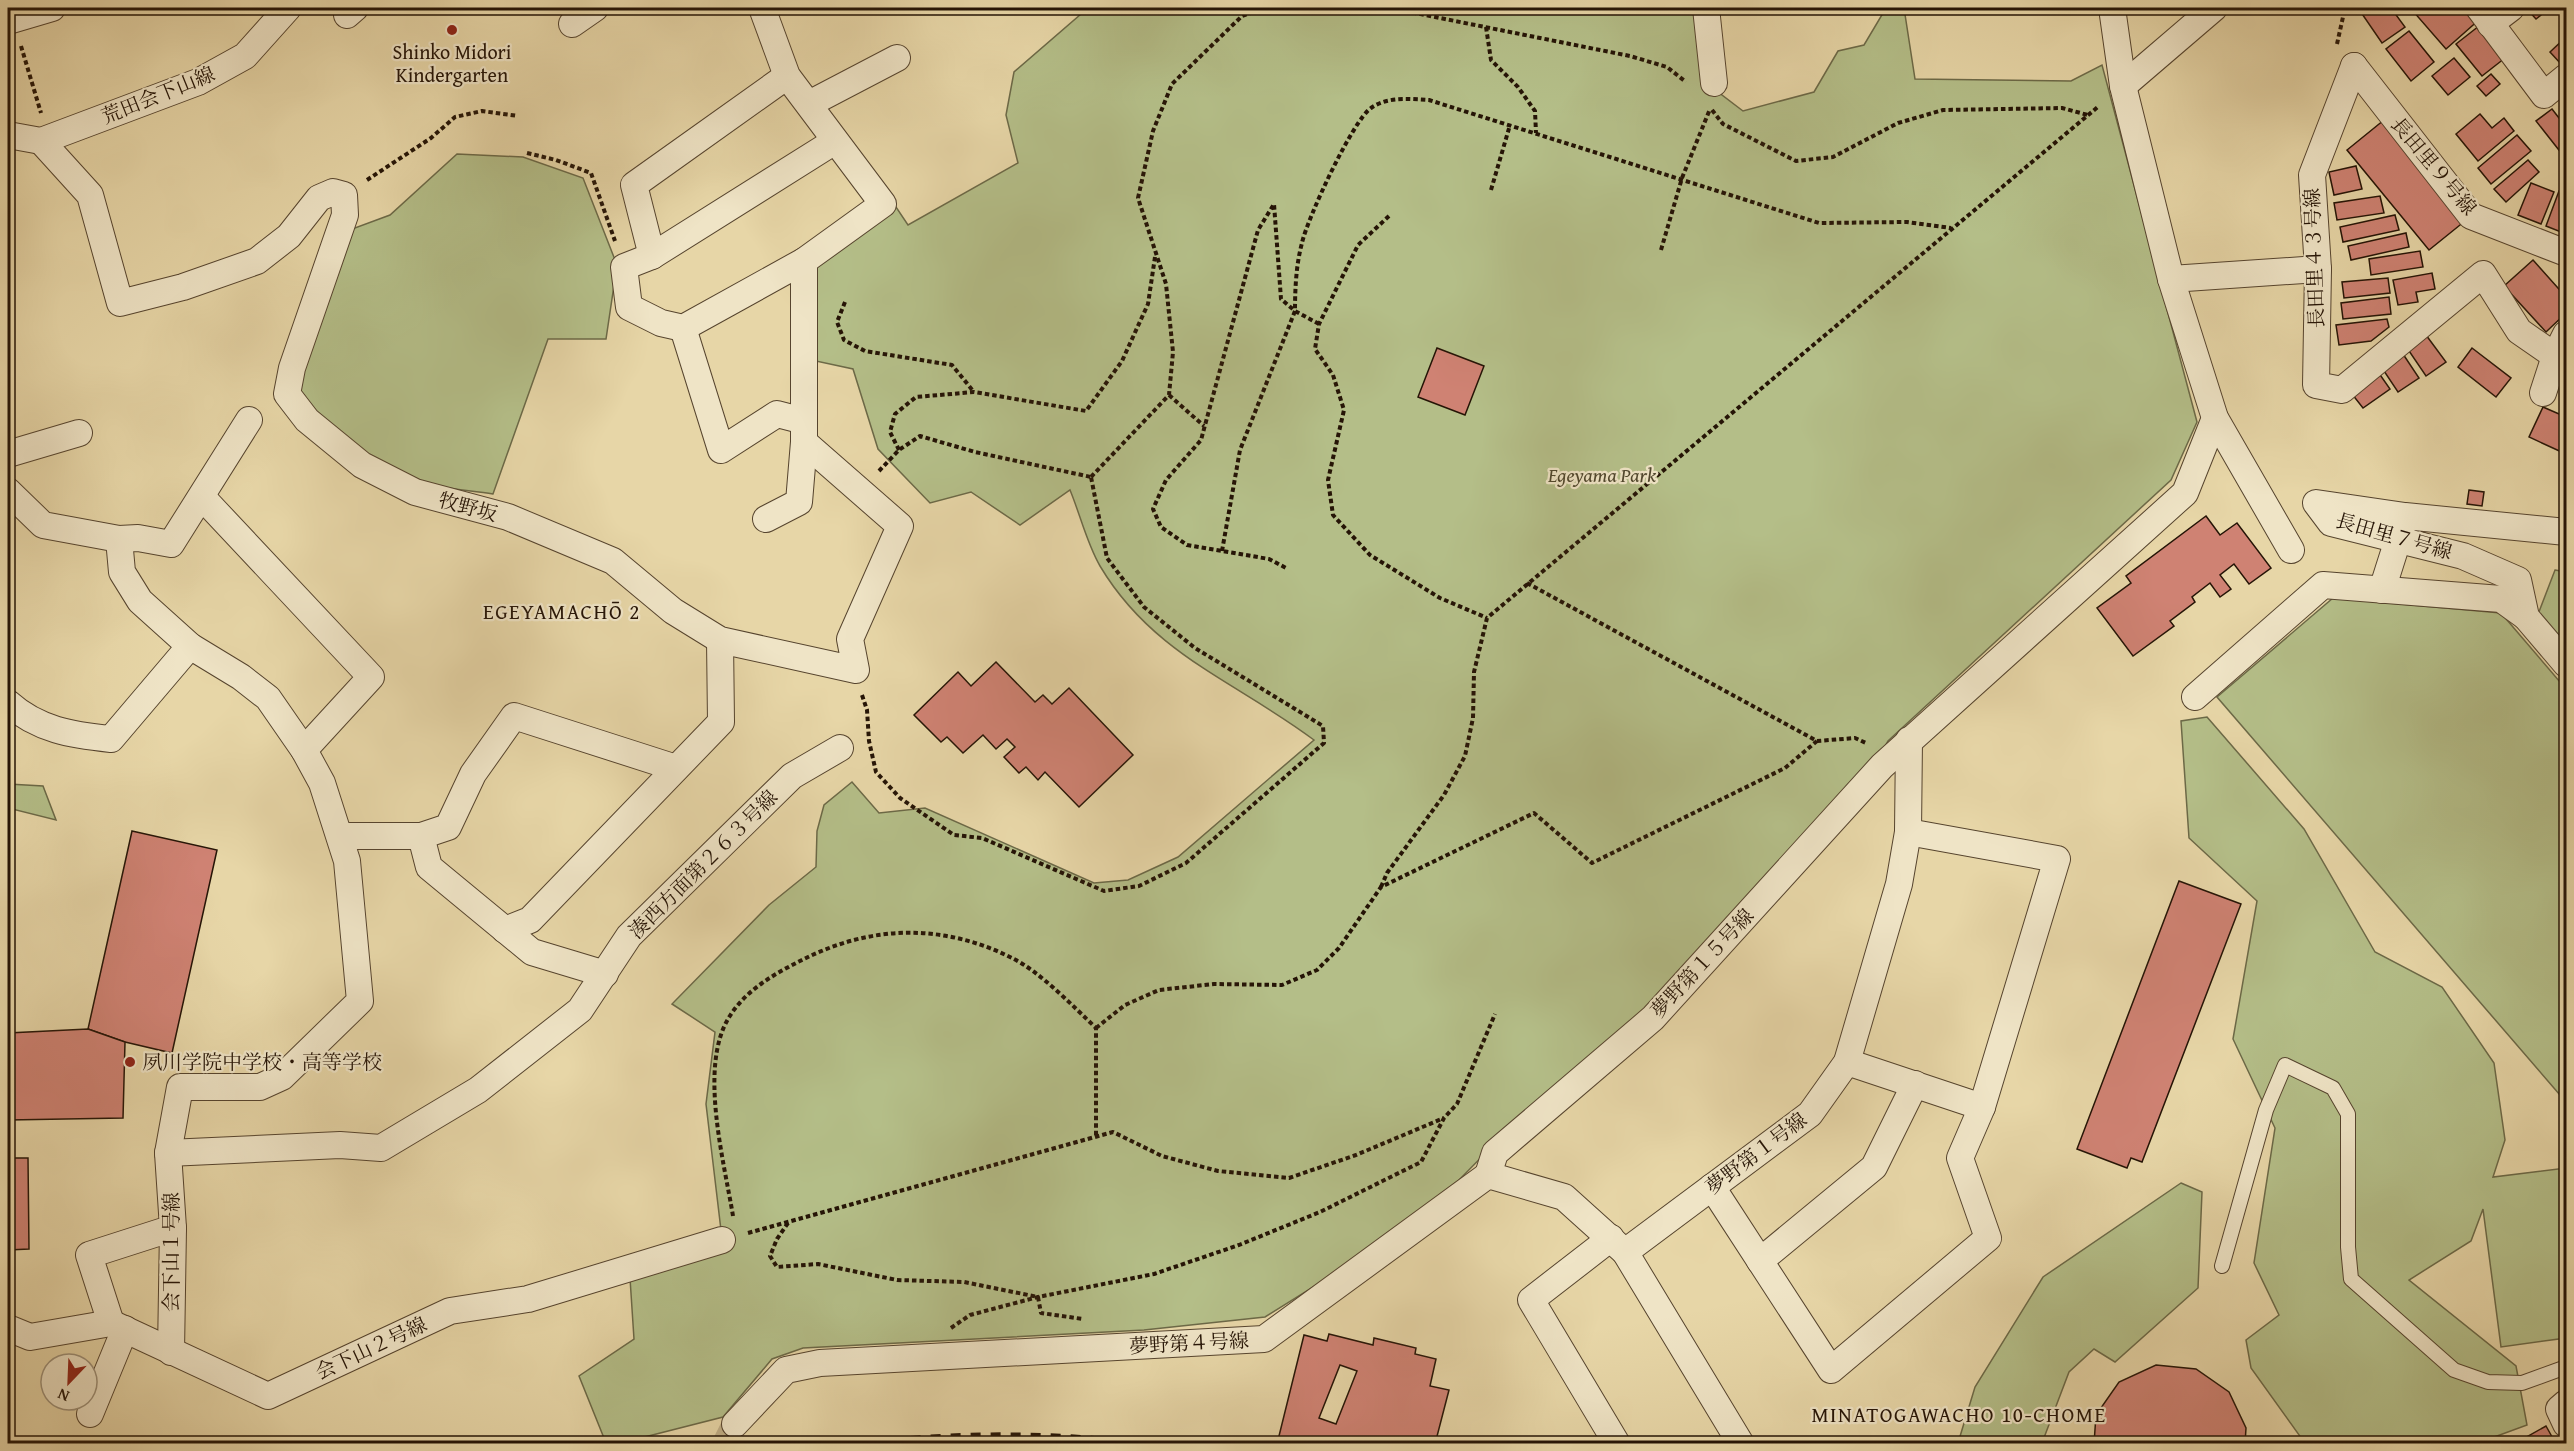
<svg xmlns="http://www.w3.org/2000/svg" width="2574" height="1451" viewBox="0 0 2574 1451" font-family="'Gentium Book Plus','Noto Serif JP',serif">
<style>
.green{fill:#b4be88;stroke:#6c6947;stroke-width:1.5}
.building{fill:#cf8273;stroke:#251406;stroke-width:1.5;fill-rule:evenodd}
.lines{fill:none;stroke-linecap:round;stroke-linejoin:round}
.street-tunnel{stroke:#c0af87;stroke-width:26;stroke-dasharray:26 13;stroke-linecap:butt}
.lane-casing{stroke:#56442e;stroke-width:16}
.street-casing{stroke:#56442e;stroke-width:28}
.path{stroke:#251406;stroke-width:4;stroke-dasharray:4.5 3;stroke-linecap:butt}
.lane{stroke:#efe4c6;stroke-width:14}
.street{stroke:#efe4c6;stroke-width:26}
.rail{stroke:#251406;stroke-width:4.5;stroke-dasharray:10 10;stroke-linecap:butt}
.poi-dot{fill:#8f2418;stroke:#efe4c6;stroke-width:2}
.labels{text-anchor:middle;stroke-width:4.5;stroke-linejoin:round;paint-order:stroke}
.poi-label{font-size:20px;fill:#251406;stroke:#efe4c6}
.street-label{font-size:20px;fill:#251406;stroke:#efe4c6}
.park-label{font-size:20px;font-style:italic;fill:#50472d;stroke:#efe4c6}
.neighbourhood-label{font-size:21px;letter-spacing:1.5px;fill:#251406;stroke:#efe4c6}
</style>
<rect width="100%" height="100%" fill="#e7d6a7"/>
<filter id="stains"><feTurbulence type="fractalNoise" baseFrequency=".00333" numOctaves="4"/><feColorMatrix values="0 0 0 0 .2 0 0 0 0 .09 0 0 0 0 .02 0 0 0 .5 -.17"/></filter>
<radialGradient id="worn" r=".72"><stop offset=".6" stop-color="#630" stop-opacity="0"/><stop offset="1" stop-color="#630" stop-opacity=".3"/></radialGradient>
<g class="green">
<path d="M1088,8H1698L1705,82L1743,111L1814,92L1838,51L1864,45L1886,8H1904L1915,79L2071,81L2102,65L2197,422L2171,480L1888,741L1879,757L1646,1010L1513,1125L1459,1180L1339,1271L1265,1317L1144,1330L803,1348L772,1359L723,1417L621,1443H606L579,1376L634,1339L630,1278L723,1247L706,1104L715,1032L672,1004L769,905L816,867L817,831L824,805L852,782L879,813L925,808L1094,883L1128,880L1178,857L1314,740C1237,682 1153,655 1100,566C1087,544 1080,514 1070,490L1020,525L971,492L930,503L878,449L853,369L811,360L815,259L894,204L908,225L1018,163L1006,115L1014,72Z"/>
<path d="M457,154L523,157L583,178L617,265L606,339H548L493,494C468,490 433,488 411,480C366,463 324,426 298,387L352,229L390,215Z"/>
<path d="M2555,570L2566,572V650L2537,617Z"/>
<path d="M2333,598L2501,613L2566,689V1102L2217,697Z"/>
<path d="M2207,717L2304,829L2375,952L2442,987L2494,1063L2505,1140L2493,1177L2566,1168V1338L2501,1347L2483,1209L2471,1241L2409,1280L2516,1366L2527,1425L2478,1443H2300L2302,1439L2251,1368L2246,1340L2279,1315L2254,1263L2275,1128L2233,1039L2257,901L2189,838L2181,721Z"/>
<path d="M8,784L43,786L56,820L8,808Z"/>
<path d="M2181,1183L2202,1192L2198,1288L2115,1362L2094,1349L2069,1372L2042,1443H1958L1975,1387L2043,1277Z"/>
</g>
<g class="building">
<path d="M2358,8H2391L2405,27L2382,43Z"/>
<path d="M2415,8H2471L2481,18L2446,49L2412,10Z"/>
<path d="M2526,8H2550L2536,19Z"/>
<path d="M2479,26L2505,58L2482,76L2456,44Z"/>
<path d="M2409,31L2434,62L2411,81L2386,49Z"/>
<path d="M2566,37V59L2561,64L2550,52Z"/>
<path d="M2454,58L2470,77L2448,95L2432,76Z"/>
<path d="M2491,74L2500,84L2486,96L2477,86Z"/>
<path d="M2552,109L2566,127V159L2536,121Z"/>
<path d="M2480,114L2492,128L2504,118L2514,131L2478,161L2456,134Z"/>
<path d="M2384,120L2465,221L2429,250L2347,150Z"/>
<path d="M2517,135L2531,151L2491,184L2478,168Z"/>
<path d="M2528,160L2539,172L2506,202L2494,189Z"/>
<path d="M2356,166L2362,189L2334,195L2329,172Z"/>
<path d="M2531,183L2554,192L2541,224L2518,215Z"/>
<path d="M2559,191L2566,194V234L2546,226Z"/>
<path d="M2380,196L2384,213L2337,220L2334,203Z"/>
<path d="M2395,215L2399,230L2343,242L2340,227Z"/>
<path d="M2406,233L2409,247L2351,260L2348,246Z"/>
<path d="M2420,251L2423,267L2371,275L2369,259Z"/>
<path d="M2533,260L2566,297V313L2546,332L2504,286Z"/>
<path d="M2432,273L2435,289L2416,292L2418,302L2398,305L2393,280Z"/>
<path d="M2388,278L2390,293L2344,298L2342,282Z"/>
<path d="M2389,297L2391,314L2343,319L2341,303Z"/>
<path d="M2387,319L2389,327L2371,341L2339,345L2336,325Z"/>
<path d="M2426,335L2446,362L2426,376L2407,348Z"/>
<path d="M1437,348L1484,366L1465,415L1418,397Z"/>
<path d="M2472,348L2511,378L2496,397L2458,367Z"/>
<path d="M2401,351L2419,378L2398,392L2380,365Z"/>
<path d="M2376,369L2390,389L2363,408L2348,389Z"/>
<path d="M2543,407L2566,417V454L2529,437Z"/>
<path d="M2469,490L2484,492L2482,506L2467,504Z"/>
<path d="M2206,516L2220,535L2237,523L2271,568L2249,584L2234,564L2220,575L2231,589L2220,597L2210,583L2192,597L2195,602L2170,621L2174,626L2133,656L2097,608L2131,583L2126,576Z"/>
<path d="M996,662L1035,702L1043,695L1052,704L1069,688L1133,755L1079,807L1045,772L1038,780L1026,767L1019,773L1004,757L1015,747L1007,739L996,749L983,735L963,753L947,737L941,742L914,715L958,672L971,686Z"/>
<path d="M132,831L217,850L172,1053L125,1042L88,1029Z"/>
<path d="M2179,881L2241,904L2142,1162L2131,1158L2127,1168L2077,1149Z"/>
<path d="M88,1029L125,1042L123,1118L8,1120V1033Z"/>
<path d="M8,1158H28L29,1249L8,1250Z"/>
<path d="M1329,1334L1373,1345L1374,1338L1416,1348L1415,1354L1436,1359L1430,1386L1449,1390L1435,1444H1293L1278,1440L1304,1335L1327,1341ZM1340,1365L1357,1371L1336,1424L1319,1418Z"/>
<path d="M2156,1365L2196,1369L2229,1392L2246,1428L2245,1444H2094L2096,1415L2119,1382Z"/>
<path d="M2546,1426L2556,1444H2514Z"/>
</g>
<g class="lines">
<path class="street-tunnel" d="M725,1444L735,1424"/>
<defs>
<path id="lane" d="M2222,1266L2266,1110L2285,1065L2333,1088L2348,1114V1247L2351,1279L2454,1370L2488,1382L2522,1383L2566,1367"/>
<g id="street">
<path d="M1706,8L1714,83"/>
<path d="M2112,8L2123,86L2171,279L2215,418L2291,550"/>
<path d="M2479,8L2544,95L2566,77"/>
<path d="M347,15L355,8"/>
<path d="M8,21L52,8"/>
<path d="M572,24L595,8"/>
<path d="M2490,24L2511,8"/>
<path d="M2354,66L2312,175L2318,269L2316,385L2342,390L2483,274L2519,331L2555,356"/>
<path d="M2354,66L2471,216L2566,253"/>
<path d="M787,76L634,185L652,256L835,141"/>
<path d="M2123,86L2214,8"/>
<path d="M809,104L897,58"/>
<path d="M8,135L41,141L198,82L245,56L288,8"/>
<path d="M41,141L90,195L120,303L183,287L257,261L289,236L319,198L333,192L344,195L345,215L292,368L287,394L307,420L362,465L415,492L508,517L613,561L673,611L720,640L856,670L850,639L900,526L804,442V261L883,204L787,76L762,8"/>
<path d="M652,256L624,267L629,307L661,323L683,328L804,261"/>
<path d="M2171,279L2318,269"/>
<path d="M683,328L721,450L777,414L804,421"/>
<path d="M2543,393L2555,356L2566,334"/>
<path d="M8,454L79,433"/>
<path d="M8,491L43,525L119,539L122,572L140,601L190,646L241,677L268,698L304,750L322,783L347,861L360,1001L282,1077L260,1087H180L168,1153L173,1228L171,1352"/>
<path d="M202,497L371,677L304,750"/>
<path d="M766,519L799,502L804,442"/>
<path d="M2566,532L2405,516L2316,503L2331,523L2463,556L2518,580L2526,617L2566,664"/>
<path d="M119,539L138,538L171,544L249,420"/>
<path d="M2382,590L2402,527"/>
<path d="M2195,697L2323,585L2501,599L2526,617"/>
<path d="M8,703C38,730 72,735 111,739L190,646"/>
<path d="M340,836H421L429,867L532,952L605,974"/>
<path d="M421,836L448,827L473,774L514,716L676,768"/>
<path d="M505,930L530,920L721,722L720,640"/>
<path d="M1847,1062L1982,1107"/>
<path d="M168,1153L340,1145L381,1148L478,1090L580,1010L629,936L792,776L840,748"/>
<path d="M1488,1175L1495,1153L1653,1018L1882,766L2185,493L2215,418"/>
<path d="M1712,1187L1831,1370L1988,1238L1960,1158L1982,1107L2057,859L1908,832"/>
<path d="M1611,1238L1531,1300L1617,1444"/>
<path d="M1760,1261L1874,1167L1915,1084"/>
<path d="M111,1323L89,1255L173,1228"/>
<path d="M8,1328L30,1337L111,1323L268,1396L450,1311L528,1299L722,1240"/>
<path d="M2566,1403L2559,1409L2566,1424"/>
<path d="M90,1414L125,1329"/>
<path d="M735,1424L786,1370L820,1363L1264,1339L1488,1175L1564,1197L1625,1252"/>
<path d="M1741,1444L1625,1252L1810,1114L1847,1062L1899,884L1908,832L1909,740"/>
</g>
</defs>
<use href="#lane" class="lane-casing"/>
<use href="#street" class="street-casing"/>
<g class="path">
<path d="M1390,8L1630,56L1667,67L1686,82"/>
<path d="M1486,27L1491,60L1518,87L1535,111L1536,133"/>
<path d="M2337,44L2345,8"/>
<path d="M21,46L41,113"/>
<path d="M1712,110L1723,124L1796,161L1833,157L1898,123L1943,110L2062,108L2088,115"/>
<path d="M527,153L556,160L591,173L615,241"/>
<path d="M367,180L431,138L455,117L482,111L518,116"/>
<path d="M1491,190L1510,125"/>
<path d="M1389,216L1358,245L1319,324L1315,349L1333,375L1344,410L1328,480L1333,515L1370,555L1440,598L1487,618"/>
<path d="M1661,250L1682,178L1710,109"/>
<path d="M845,302L837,322L844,340L865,351L952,365L974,392"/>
<path d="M1319,324L1295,311C1295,289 1296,265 1302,243C1307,219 1353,120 1371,108C1388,96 1410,99 1429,100L1819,223L1907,222L1951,228"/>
<path d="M1169,395L1204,426"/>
<path d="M899,450L890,432L895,414L916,397L974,392L1086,411L1122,361L1148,304L1155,257"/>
<path d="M879,471L899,450L920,436L975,452L1091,477"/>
<path d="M1091,477L1169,395L1173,352L1166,284L1138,198L1153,131L1172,84L1242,16L1264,8"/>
<path d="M1222,551L1240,450L1295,311L1281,299L1274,204L1258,230L1201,440L1166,480L1153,509L1161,527L1187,545L1269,559L1288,569"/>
<path d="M1527,583L1817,741L1855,738L1866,743"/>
<path d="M862,695L867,710L869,741L876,772L900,798L954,835L982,838L1104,891L1139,886L1186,863L1324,743L1323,726L1195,648L1144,607L1107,558L1091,477"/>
<path d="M1381,887L1387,873L1444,795L1465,756L1473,718L1474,672L1487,618L2099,106"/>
<path d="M1096,1028L1125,1005L1159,990L1214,984L1282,985L1317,970L1339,948L1381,887L1534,813L1592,863L1785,768L1817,741"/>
<path d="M733,1216C724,1161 699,1069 728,1019C744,991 774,974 802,960C871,925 942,923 1012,958C1039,971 1073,1006 1096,1028V1137"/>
<path d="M788,1223L777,1239L770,1256L777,1267L818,1264L897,1280L964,1282L1038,1297L1041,1313L1083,1319"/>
<path d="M748,1233L1113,1132L1162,1156L1218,1171L1289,1178L1356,1155L1444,1118"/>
<path d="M951,1328L970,1315L1038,1297L1154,1274L1239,1245L1320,1212L1421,1162L1444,1118L1457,1104L1495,1014"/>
</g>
<use href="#lane" class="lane"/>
<use href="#street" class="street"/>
<path class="rail" d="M851,1444C950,1432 1050,1431 1148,1444"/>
</g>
<g class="poi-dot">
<circle cx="452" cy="30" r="6"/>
<circle cx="130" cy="1062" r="6"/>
</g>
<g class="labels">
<g class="poi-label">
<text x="452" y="59">Shinko Midori<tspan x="452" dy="23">Kindergarten</tspan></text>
<text x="142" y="1069" text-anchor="start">夙川学院中学校・高等学校</text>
</g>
<g class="street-label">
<text transform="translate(158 95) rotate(-22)" y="7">荒田会下山線</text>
<text transform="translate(2434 166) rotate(50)" y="7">長田里９号線</text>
<text transform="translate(2314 258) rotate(-92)" y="7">長田里４３号線</text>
<text transform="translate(468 507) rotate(15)" y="7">牧野坂</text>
<text transform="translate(2394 536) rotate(16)" y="7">長田里７号線</text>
<text transform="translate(703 864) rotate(-45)" y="7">湊西方面第２６３号線</text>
<text transform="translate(1702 963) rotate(-47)" y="7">夢野第１５号線</text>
<text transform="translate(1756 1153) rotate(-37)" y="7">夢野第１号線</text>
<text transform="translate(171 1252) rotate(-90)" y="7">会下山１号線</text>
<text transform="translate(1189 1343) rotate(-3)" y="7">夢野第４号線</text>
<text transform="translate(371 1348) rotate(-25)" y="7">会下山２号線</text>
</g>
<g class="park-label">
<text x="1602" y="482">Egeyama Park</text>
</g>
<g class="neighbourhood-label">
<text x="562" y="619">EGEYAMACHŌ 2</text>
<text x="1959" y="1422">MINATOGAWACHO 10-CHOME</text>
</g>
</g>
<rect width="2574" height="1451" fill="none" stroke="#e7d6a7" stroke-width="30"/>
<rect x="9" y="9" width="2556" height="1433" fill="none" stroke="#251406" stroke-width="3"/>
<rect x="15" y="15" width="2544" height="1421" fill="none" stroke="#251406" stroke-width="1.5"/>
<g transform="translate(69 1382) rotate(203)"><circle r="28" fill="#efe4c6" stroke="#9e9179" stroke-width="1.5"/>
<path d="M0-4.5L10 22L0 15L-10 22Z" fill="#8f2418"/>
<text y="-9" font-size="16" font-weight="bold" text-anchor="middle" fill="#251406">N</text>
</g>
<rect width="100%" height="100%" filter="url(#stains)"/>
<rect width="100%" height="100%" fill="url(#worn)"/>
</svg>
